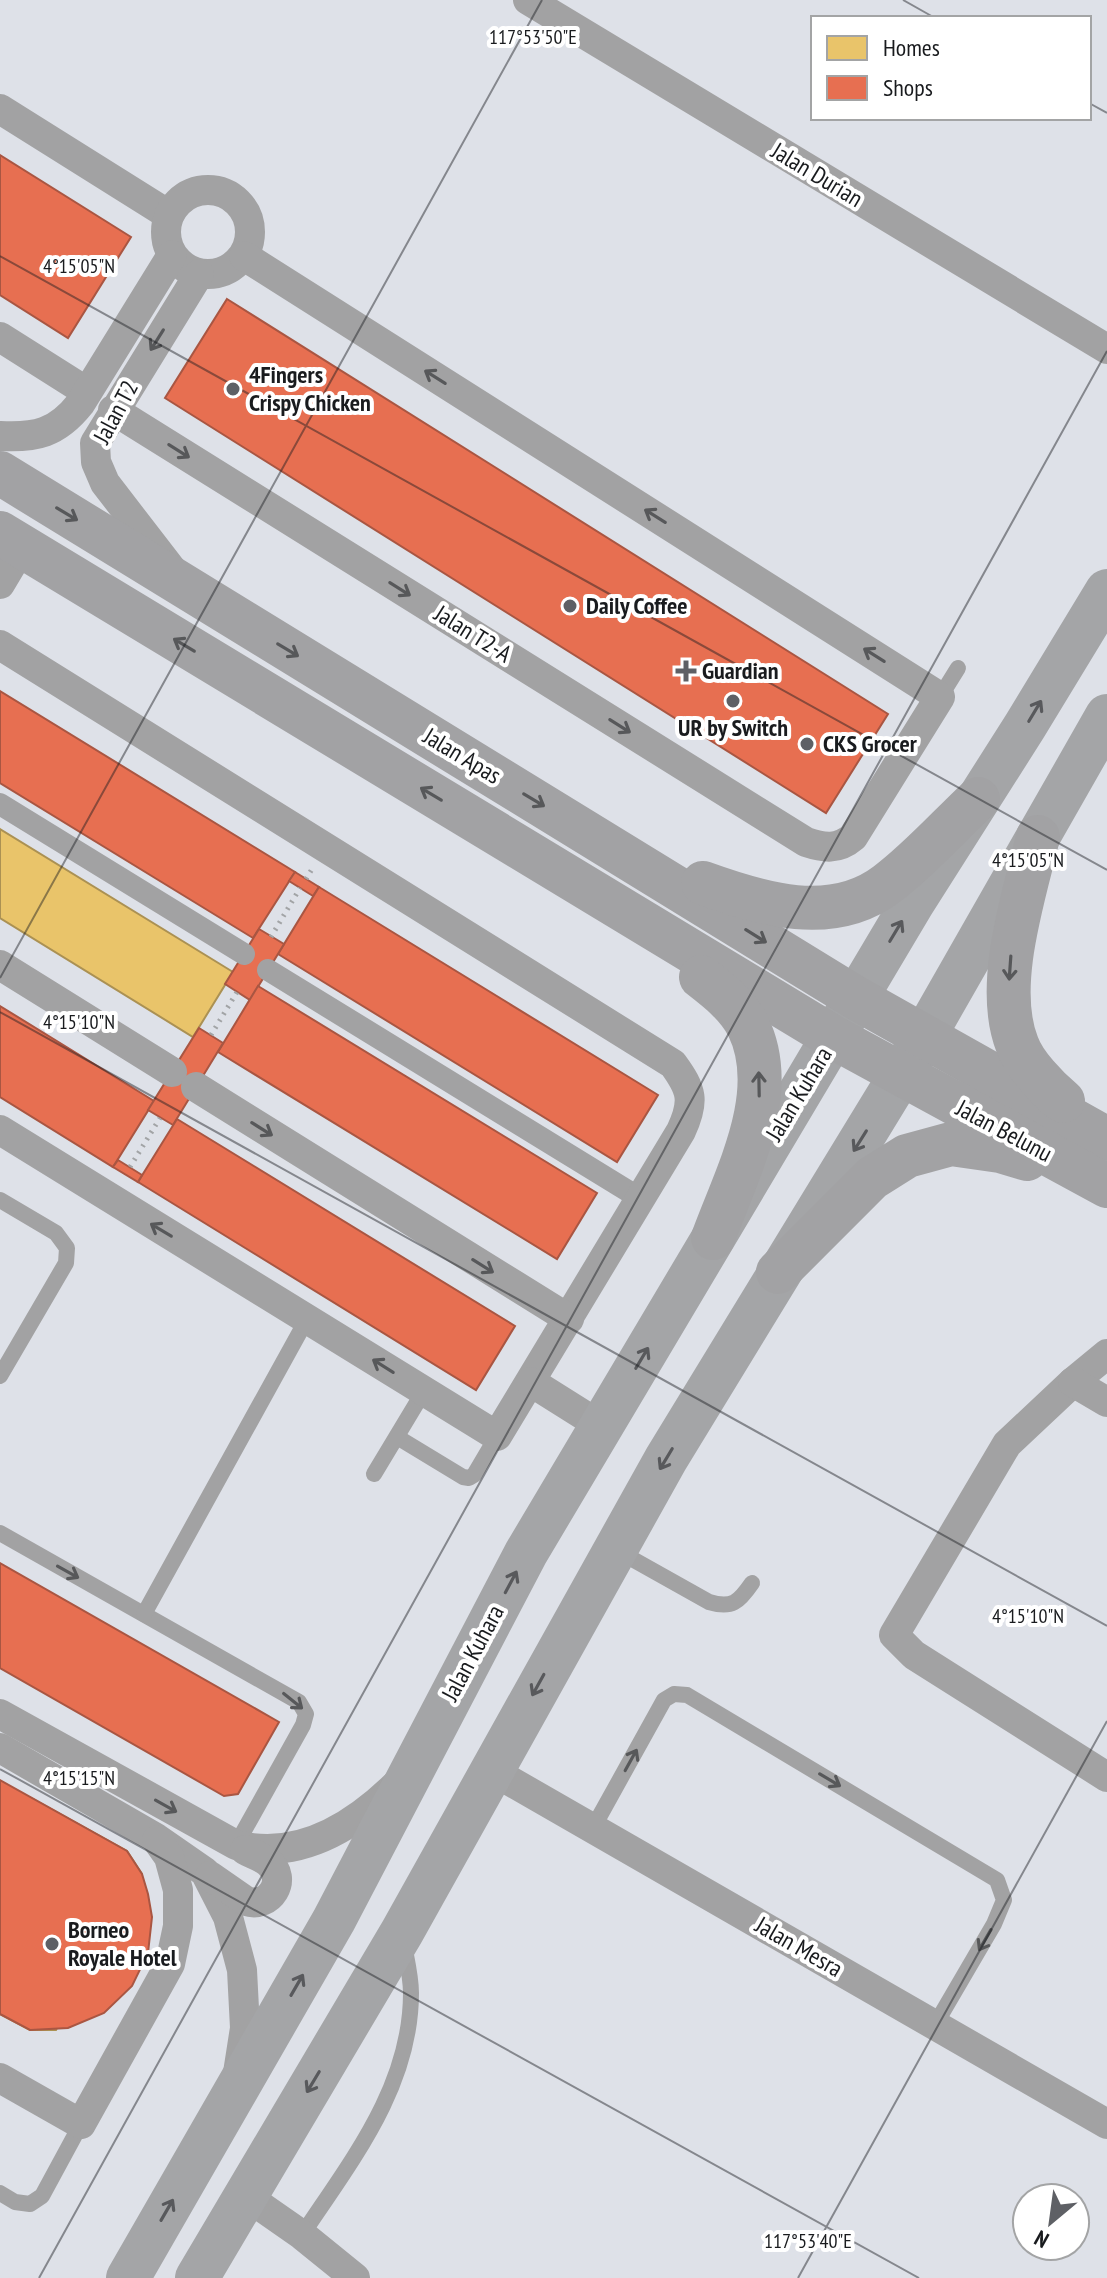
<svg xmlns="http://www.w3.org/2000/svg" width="1107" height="2278" viewBox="0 0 1107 2278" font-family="'PT Sans Narrow',sans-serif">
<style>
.homes{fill:#e9c46a;stroke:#ab9153;stroke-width:2}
.shops{fill:#e76f51;stroke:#a95642;stroke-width:2}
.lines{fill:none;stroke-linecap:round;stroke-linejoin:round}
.path{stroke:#a2a4a6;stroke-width:5;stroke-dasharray:2 6;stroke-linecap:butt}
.service{stroke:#a2a2a3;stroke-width:16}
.pedestrian{stroke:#a2a2a3;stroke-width:22}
.minor{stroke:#a2a2a3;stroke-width:30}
.primary{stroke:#a4a5a7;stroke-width:44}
.trunk{stroke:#a2a2a4;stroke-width:44}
.oneway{stroke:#57585a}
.oneway2{stroke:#58595c}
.ticks{fill:none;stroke:#191b1e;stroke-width:2;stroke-opacity:0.45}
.poi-dot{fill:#5e6065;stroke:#fff;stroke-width:3}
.labels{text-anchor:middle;stroke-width:8;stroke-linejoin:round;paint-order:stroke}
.street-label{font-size:24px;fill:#191b1e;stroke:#fff}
.poi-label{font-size:24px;font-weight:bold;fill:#191b1e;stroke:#fff;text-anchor:start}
.ticks-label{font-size:20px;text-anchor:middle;fill:#191b1e;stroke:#fff;stroke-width:8;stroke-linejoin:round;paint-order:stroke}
</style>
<rect width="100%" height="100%" fill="#dee1e8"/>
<g class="homes">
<path d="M0,829L233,972L193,1037L0,918Z"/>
<path d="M29,1797L127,1851L142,1874L56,2030H30L0,2014V1848Z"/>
</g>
<g class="shops">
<path d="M0,155L131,237L68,338L0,295Z"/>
<path d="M227,299L888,714L826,813L165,398Z"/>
<path d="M0,691L295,872L253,938L0,783Z"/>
<path d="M295,872L319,887L313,896L289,881Z"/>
<path d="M319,887L658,1095L617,1162L278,954Z"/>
<path d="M259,929L284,944L250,1000L225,984Z"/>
<path d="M258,986L597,1193L557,1259L218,1052Z"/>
<path d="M0,1006L154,1101L113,1167L0,1097Z"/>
<path d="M199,1028L223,1043L173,1125L148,1110Z"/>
<path d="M177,1119L515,1326L476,1390L138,1182Z"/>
<path d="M118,1160L142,1175L138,1182L113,1167Z"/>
<path d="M0,1563L279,1722L238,1794L224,1796L0,1668Z"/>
<path d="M0,1780L127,1851L142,1874L148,1894L152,1917L148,1953L132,1986L104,2013L68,2028L30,2030L0,2014Z"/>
</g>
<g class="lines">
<g class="path">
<path d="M306,879L312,869"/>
<path d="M271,937L300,888"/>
<path d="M211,1035L237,992"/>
<path d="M130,1167L160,1118"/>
</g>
<g class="service">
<path d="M940,697L958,668"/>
<path d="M0,1200L56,1233L67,1248L66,1263L0,1376"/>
<path d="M397,1437L463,1477L469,1478L474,1475L497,1436"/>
<path d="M374,1474L424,1391"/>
<path d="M0,1533L299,1702L306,1714L303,1725L236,1845"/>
<path d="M618,1551L709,1602C732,1609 739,1602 752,1583"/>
<path d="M144,1614L307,1319"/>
<path d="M593,1828L664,1700L674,1694L687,1695L997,1880L1004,1900L994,1924L935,2025"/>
<path d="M0,2193L15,2202L30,2204L42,2196L81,2124"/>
<path d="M302,2235C351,2161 411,2087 411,1993C411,1977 407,1961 404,1945"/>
</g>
<g class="pedestrian">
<path d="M0,804L244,954"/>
<path d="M268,970L641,1199"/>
</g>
<g class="minor">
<path d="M528,0L1107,349"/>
<path d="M0,109L169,215"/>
<circle cx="208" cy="232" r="42"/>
<path d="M0,337L87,392"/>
<path d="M113,410L806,842C824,848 838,850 853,837L940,697L244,256"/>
<path d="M0,436C36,438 57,433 80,404L172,255"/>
<path d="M172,570L105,483L96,462L95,443L199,274"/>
<path d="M0,584L22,547"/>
<path d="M0,645L673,1064C692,1090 695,1101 681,1131L497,1436L0,1130"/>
<path d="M0,965L172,1072"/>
<path d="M196,1087L569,1319"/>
<path d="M1107,1354L1073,1382L1007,1444L894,1635L914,1655L1107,1777"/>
<path d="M531,1382L601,1426"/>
<path d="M1073,1382L1107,1402"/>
<path d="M0,1714L236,1845C298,1861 353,1827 396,1785"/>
<path d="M0,1748L156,1838L205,1872L228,1917L242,1970L245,2028L238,2073"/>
<path d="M491,1770L1107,2124"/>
<path d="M210,1876L246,1901C270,1909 289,1879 268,1862C262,1857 252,1854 245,1850"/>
<path d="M0,2078L81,2124L170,1964L178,1926V1890L169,1857L157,1840"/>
<path d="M246,2196L302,2235L355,2278"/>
</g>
<g class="primary">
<path d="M128,2278L334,1920L526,1553L912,904L1025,726L1107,591"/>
<path d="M197,2278L402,1932L666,1459L925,1035L1107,716"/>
</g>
<g class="trunk">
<path d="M0,473L856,998L1107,1139"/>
<path d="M0,533L833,1037L1107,1186"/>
<path d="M1038,837C1024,896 994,985 1017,1044C1024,1064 1047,1088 1063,1101"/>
<path d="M703,883C761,904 832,926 887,884C919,860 948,827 978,799"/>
<path d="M701,977C719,991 737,1005 748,1026C781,1093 736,1175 713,1238"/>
<path d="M778,1272L872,1178L907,1156L951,1144L1000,1151L1027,1159"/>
</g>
</g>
<defs><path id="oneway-shaft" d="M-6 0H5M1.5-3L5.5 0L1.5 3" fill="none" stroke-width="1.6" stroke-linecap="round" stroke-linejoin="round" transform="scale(2)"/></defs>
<g class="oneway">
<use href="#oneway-shaft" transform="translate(157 340) rotate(122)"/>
<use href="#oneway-shaft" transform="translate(435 377) rotate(-148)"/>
<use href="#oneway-shaft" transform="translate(179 451) rotate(32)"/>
<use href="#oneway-shaft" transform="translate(67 514) rotate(31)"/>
<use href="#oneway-shaft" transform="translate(655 516) rotate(-148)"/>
<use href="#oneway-shaft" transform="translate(400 589) rotate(32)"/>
<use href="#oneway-shaft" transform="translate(184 645) rotate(-149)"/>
<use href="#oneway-shaft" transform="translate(288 650) rotate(31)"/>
<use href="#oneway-shaft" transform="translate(874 655) rotate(-148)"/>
<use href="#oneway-shaft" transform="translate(620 726) rotate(32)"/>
<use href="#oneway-shaft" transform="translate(431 794) rotate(-149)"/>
<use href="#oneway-shaft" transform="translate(534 800) rotate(31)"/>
<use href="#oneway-shaft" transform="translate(756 936) rotate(32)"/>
<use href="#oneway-shaft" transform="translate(1010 968) rotate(94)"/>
<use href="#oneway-shaft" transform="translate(759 1084) rotate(-91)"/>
<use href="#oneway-shaft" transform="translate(262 1129) rotate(32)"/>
<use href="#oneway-shaft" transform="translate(161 1230) rotate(-149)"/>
<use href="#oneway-shaft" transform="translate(483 1266) rotate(32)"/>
<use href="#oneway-shaft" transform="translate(383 1366) rotate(-148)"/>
<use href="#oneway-shaft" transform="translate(68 1572) rotate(29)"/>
<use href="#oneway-shaft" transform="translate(293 1701) rotate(39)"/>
<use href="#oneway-shaft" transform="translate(631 1760) rotate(-61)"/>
<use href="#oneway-shaft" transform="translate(830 1780) rotate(31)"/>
<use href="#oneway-shaft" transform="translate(166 1806) rotate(29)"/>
<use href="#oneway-shaft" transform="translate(985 1940) rotate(120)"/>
</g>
<g class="oneway2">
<use href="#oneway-shaft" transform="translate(1035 711) rotate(-59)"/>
<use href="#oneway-shaft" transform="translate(896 931) rotate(-59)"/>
<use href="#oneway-shaft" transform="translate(860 1141) rotate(122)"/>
<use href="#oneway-shaft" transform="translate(642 1358) rotate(-59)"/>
<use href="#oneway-shaft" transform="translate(666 1459) rotate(121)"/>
<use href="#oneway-shaft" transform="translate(511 1582) rotate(-62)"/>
<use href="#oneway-shaft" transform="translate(538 1685) rotate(119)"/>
<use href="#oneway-shaft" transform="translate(297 1985) rotate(-60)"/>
<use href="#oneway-shaft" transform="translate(313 2082) rotate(121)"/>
<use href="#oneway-shaft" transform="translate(167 2210) rotate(-60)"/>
</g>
<path class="ticks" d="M903,0L935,18M1089,103L1107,113M0,256L1107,870M0,978L542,0M0,1012L1107,1626M0,1769L919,2278M39,2278L1107,351M798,2278L1107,1721"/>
<g class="poi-dot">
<circle cx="233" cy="389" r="8"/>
<circle cx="570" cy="606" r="8"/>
<path d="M682 659h8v8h8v8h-8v8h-8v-8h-8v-8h8z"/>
<circle cx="733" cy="701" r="8"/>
<circle cx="807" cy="744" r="8"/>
<circle cx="52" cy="1944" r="8"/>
</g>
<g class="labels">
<g class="street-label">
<text transform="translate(817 175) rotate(31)" y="8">Jalan Durian</text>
<text transform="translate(116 412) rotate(-62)" y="8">Jalan T2</text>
<text transform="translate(473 634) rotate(32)" y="8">Jalan T2-A</text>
<text transform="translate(462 756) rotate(31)" y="8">Jalan Apas</text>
<text transform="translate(799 1094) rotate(-59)" y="8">Jalan Kuhara</text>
<text transform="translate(1004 1131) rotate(28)" y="8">Jalan Belunu</text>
<text transform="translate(473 1653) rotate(-62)" y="8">Jalan Kuhara</text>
<text transform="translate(799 1947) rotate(30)" y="8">Jalan Mesra</text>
</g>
<g class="poi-label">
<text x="249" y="383">4Fingers<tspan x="249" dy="28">Crispy Chicken</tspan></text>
<text x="586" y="614">Daily Coffee</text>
<text x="702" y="679">Guardian</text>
<text x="733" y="736" text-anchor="middle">UR by Switch</text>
<text x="823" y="752">CKS Grocer</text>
<text x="68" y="1938">Borneo<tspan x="68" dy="28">Royale Hotel</tspan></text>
</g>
</g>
<g class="ticks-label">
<text x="533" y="44">117°53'50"E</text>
<text x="79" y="273">4°15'05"N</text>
<text x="1028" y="867">4°15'05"N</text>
<text x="79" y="1029">4°15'10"N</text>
<text x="1028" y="1623">4°15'10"N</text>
<text x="79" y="1785">4°15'15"N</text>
<text x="808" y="2248">117°53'40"E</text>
</g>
<rect x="811" y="16" width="280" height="104" fill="#ffffff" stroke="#a3a4a5" stroke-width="2"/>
<rect x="827" y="36" width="40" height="24" fill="#e9c46a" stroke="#a3a4a5" stroke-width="2"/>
<text x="883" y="56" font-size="24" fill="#191b1e">Homes</text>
<rect x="827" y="76" width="40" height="24" fill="#e76f51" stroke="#a3a4a5" stroke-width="2"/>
<text x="883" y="96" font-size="24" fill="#191b1e">Shops</text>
<g transform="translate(1051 2222) rotate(209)"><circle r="38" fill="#ffffff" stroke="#a3a4a5" stroke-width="2"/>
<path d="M0-6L14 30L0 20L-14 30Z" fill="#5e6065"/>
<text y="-12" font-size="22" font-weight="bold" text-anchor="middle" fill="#191b1e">N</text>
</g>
</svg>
